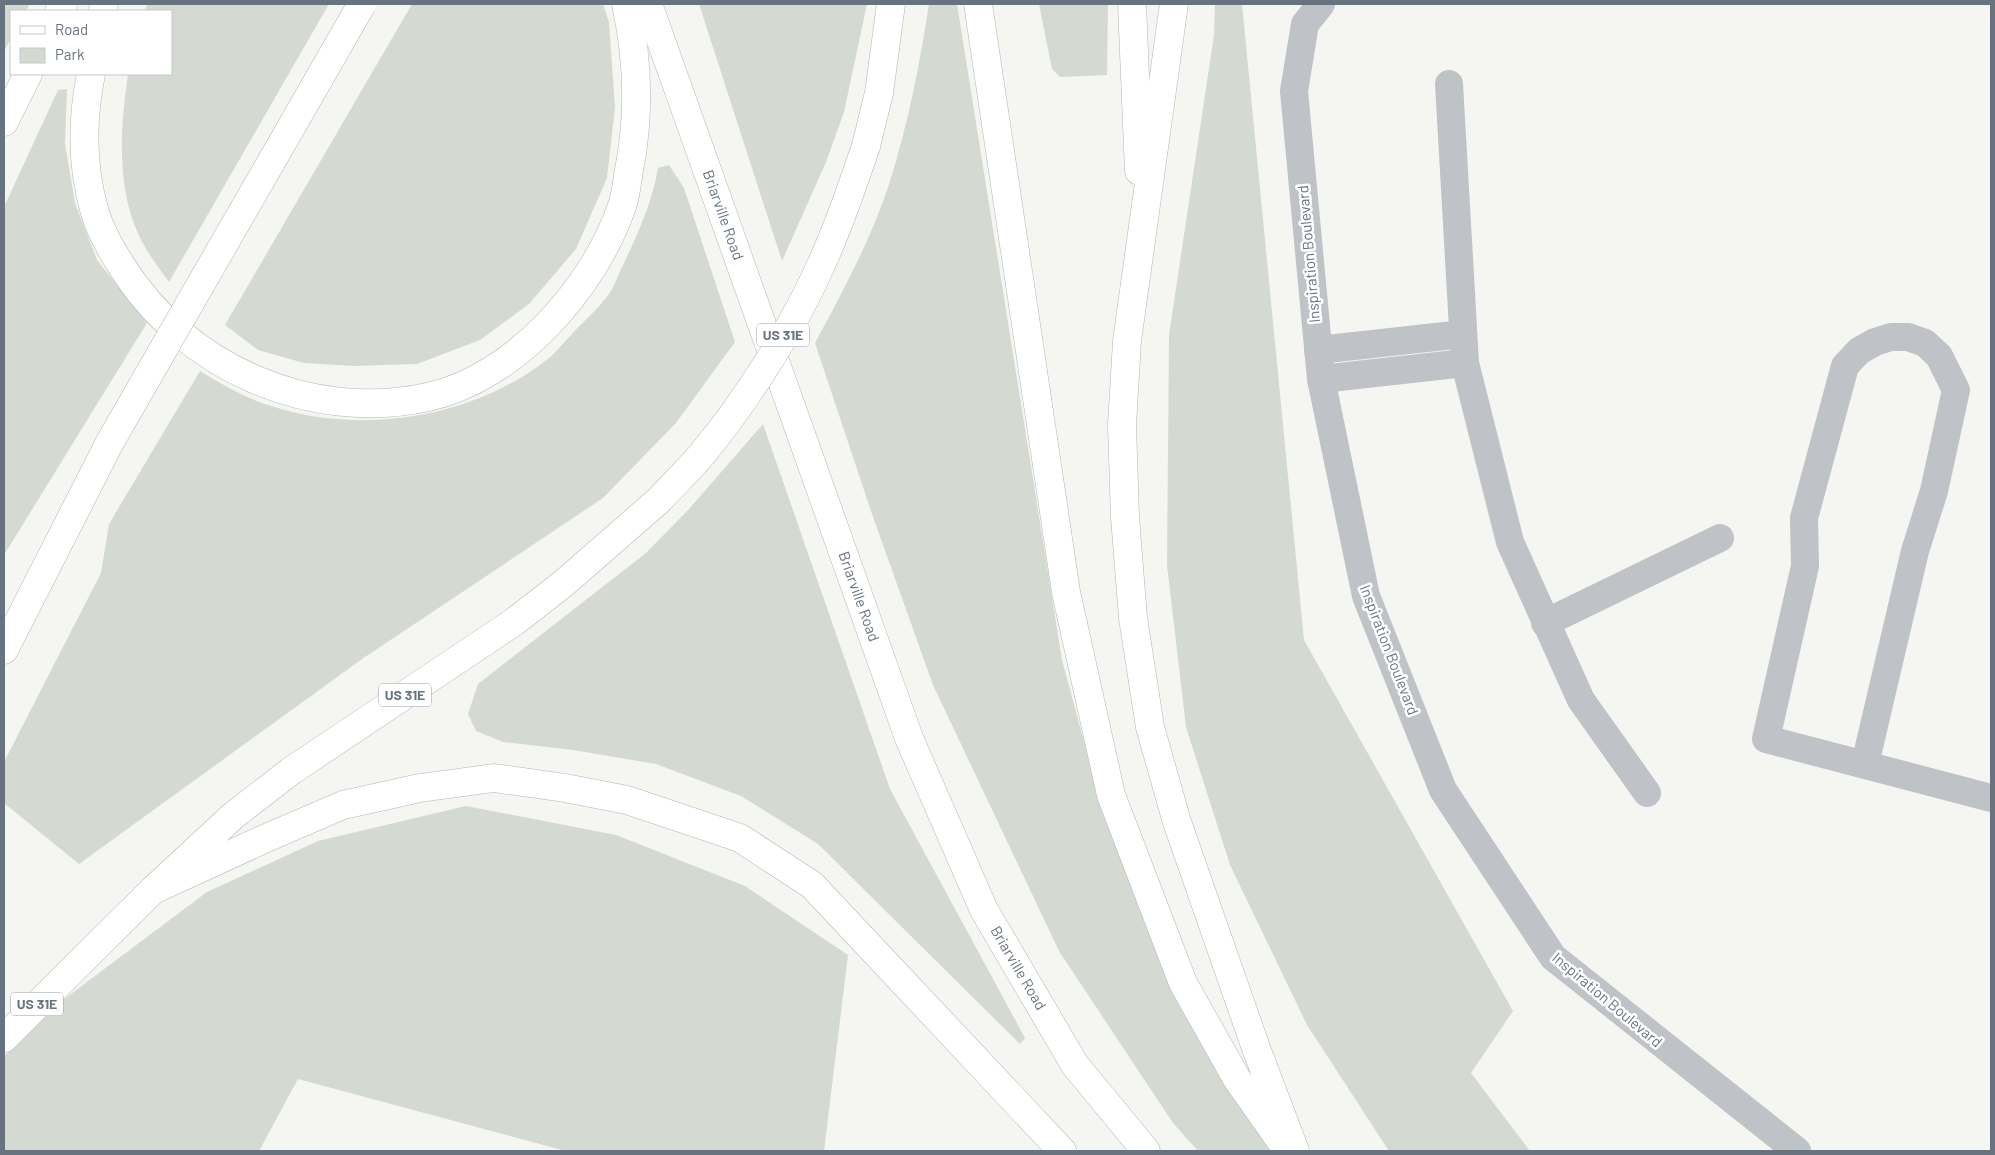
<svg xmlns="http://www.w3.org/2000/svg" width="1995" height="1155" viewBox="0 0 1995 1155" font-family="Barlow,sans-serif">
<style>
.green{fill:#d4dad2}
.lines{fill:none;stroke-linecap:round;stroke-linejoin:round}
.major-casing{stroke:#b3b6ba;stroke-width:29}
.highway-casing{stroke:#b2b5b8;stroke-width:29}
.minor{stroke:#bfc2c6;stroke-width:28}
.major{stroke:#fff;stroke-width:28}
.highway{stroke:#fff;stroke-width:28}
.highway-bridge-casing{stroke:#b2b5b8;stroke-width:29;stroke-linecap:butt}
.highway-bridge{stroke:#fff;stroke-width:28}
.labels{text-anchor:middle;stroke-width:5;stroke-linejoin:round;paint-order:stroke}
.shield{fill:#fff;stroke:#959da6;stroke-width:1}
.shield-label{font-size:14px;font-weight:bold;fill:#687380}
.street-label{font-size:15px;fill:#687380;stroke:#fff}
</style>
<rect width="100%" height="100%" fill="#f5f5f2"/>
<g class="green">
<path d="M4,4H30L26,11H11V38L4,52Z"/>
<path d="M147,4H329L169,282C161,271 152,259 145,247C115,194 120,131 128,74H171V11H145Z"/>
<path d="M412,4H603L609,22L615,107L607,178L576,249L529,304L480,340L417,364L354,366L304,363L258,350L225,325Z"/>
<path d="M699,4H867L844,112L826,162L782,261Z"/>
<path d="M929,4H957L1062,660L1096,786L1277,1151H1198L1173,1123L1059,951L933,685L872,514L815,343C843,291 872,238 890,181C908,124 920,63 929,4Z"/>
<path d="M1039,4H1108L1107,75L1060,77L1052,69Z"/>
<path d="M1215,4H1242L1304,640L1513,1011L1471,1073L1530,1151H1389L1307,1025L1230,865L1186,727L1167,565L1169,335L1214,35Z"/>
<path d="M67,89L65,144L75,203L97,260L147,323L4,555V207L58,90Z"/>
<path d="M669,165L684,188L735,342L676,423L603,498L362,659L79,864L4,803V762L101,573L109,524L200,371C223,385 245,398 271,406C360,435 469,419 544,362C554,355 562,344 571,335C583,322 598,309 609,294C615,286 618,275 622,267C638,234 652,203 658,168Z"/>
<path d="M763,424L890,789L1025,1038L1020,1044L818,844L741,796L656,764L573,750L503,742L476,731L468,714L478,684L646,553L689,509Z"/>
<path d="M466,806L616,835L745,886L848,955L824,1151H566L298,1079L259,1151H4V1056L51,1009L207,892L318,841Z"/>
</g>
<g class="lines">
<defs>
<g id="major">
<path id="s1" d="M648,4L909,738L984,910L1075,1065L1146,1151"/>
<path d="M978,4L1066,592L1111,795L1183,983L1237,1079L1288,1151"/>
</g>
<g id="highway">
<path d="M1132,4L1139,171"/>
<path d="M1174,4L1127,341L1122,425L1125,517L1133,618L1150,727L1177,822L1256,1048L1295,1151"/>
<path d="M59,11L63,4"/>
<path d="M103,11L104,4"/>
<path d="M91,74C82,119 81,163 94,209C99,228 110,248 121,265C184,367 310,423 428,397C515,378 594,288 622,206C626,195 627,182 629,170C640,114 638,59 626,4"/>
<path d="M4,122L28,74"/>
<path d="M866,146L879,93L891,4"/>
<path d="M4,650L110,442"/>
<path d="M153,890L264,839L343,805L420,788L494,778L565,788L627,800L740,838L812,885L1062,1151"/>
<path d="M4,1038L153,890L234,815L291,771L514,622L564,583L658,501"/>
</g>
</defs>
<use href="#major" class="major-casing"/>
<use href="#highway" class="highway-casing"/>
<g class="minor">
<path d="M1321,4L1305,24L1294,91L1321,379L1366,596L1443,790L1553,957L1797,1151"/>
<path d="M1449,84L1465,363L1510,542L1581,700L1647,793"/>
<path d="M1318,350L1463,334"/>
<path d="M1321,379L1465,363"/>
<path d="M1545,623L1720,538"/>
<path d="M1865,764L1915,551L1934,491L1956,390L1939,356L1925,343L1908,337H1891L1875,342L1859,351L1845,366L1804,518L1805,566L1766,739L1991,798"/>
</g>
<use href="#major" class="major"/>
<use href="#highway" class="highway"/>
<defs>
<g id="highway-bridge">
<path d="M110,442L362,4"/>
<path d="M658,501C673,485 689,470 703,453C745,402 793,328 820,267C838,228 852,187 866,146"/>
</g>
</defs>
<use href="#highway-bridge" class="highway-bridge-casing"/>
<use href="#highway-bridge" class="highway-bridge"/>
</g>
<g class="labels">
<g class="shield">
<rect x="757" y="323.5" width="52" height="23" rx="4"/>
<rect x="379" y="683.5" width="52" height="23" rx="4"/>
<rect x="11" y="992.5" width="52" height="23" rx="4"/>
</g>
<g class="shield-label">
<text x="783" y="340">US 31E</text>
<text x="405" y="700">US 31E</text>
<text x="37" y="1009">US 31E</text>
</g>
<g class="street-label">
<text dy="5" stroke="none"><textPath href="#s1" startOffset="224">Briarville Road</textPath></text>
<text transform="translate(1309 254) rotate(-95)" y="5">Inspiration Boulevard</text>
<text dy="5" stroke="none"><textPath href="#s1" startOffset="629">Briarville Road</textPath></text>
<text transform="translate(1389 650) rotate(69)" y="5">Inspiration Boulevard</text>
<text dy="5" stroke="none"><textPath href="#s1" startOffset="1034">Briarville Road</textPath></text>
<text transform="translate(1607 1000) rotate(40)" y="5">Inspiration Boulevard</text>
</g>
</g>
<rect width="1995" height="1155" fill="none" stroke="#687380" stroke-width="10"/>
<rect x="10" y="10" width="162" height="65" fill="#ffffff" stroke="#c3c7cc"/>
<rect x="20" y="26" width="25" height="8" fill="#ffffff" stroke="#c3c7cc"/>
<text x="55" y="35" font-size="15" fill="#687380">Road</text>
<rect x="20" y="48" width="25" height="15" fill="#d4dad2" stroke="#c3c7cc"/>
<text x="55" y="60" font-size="15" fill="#687380">Park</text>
</svg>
